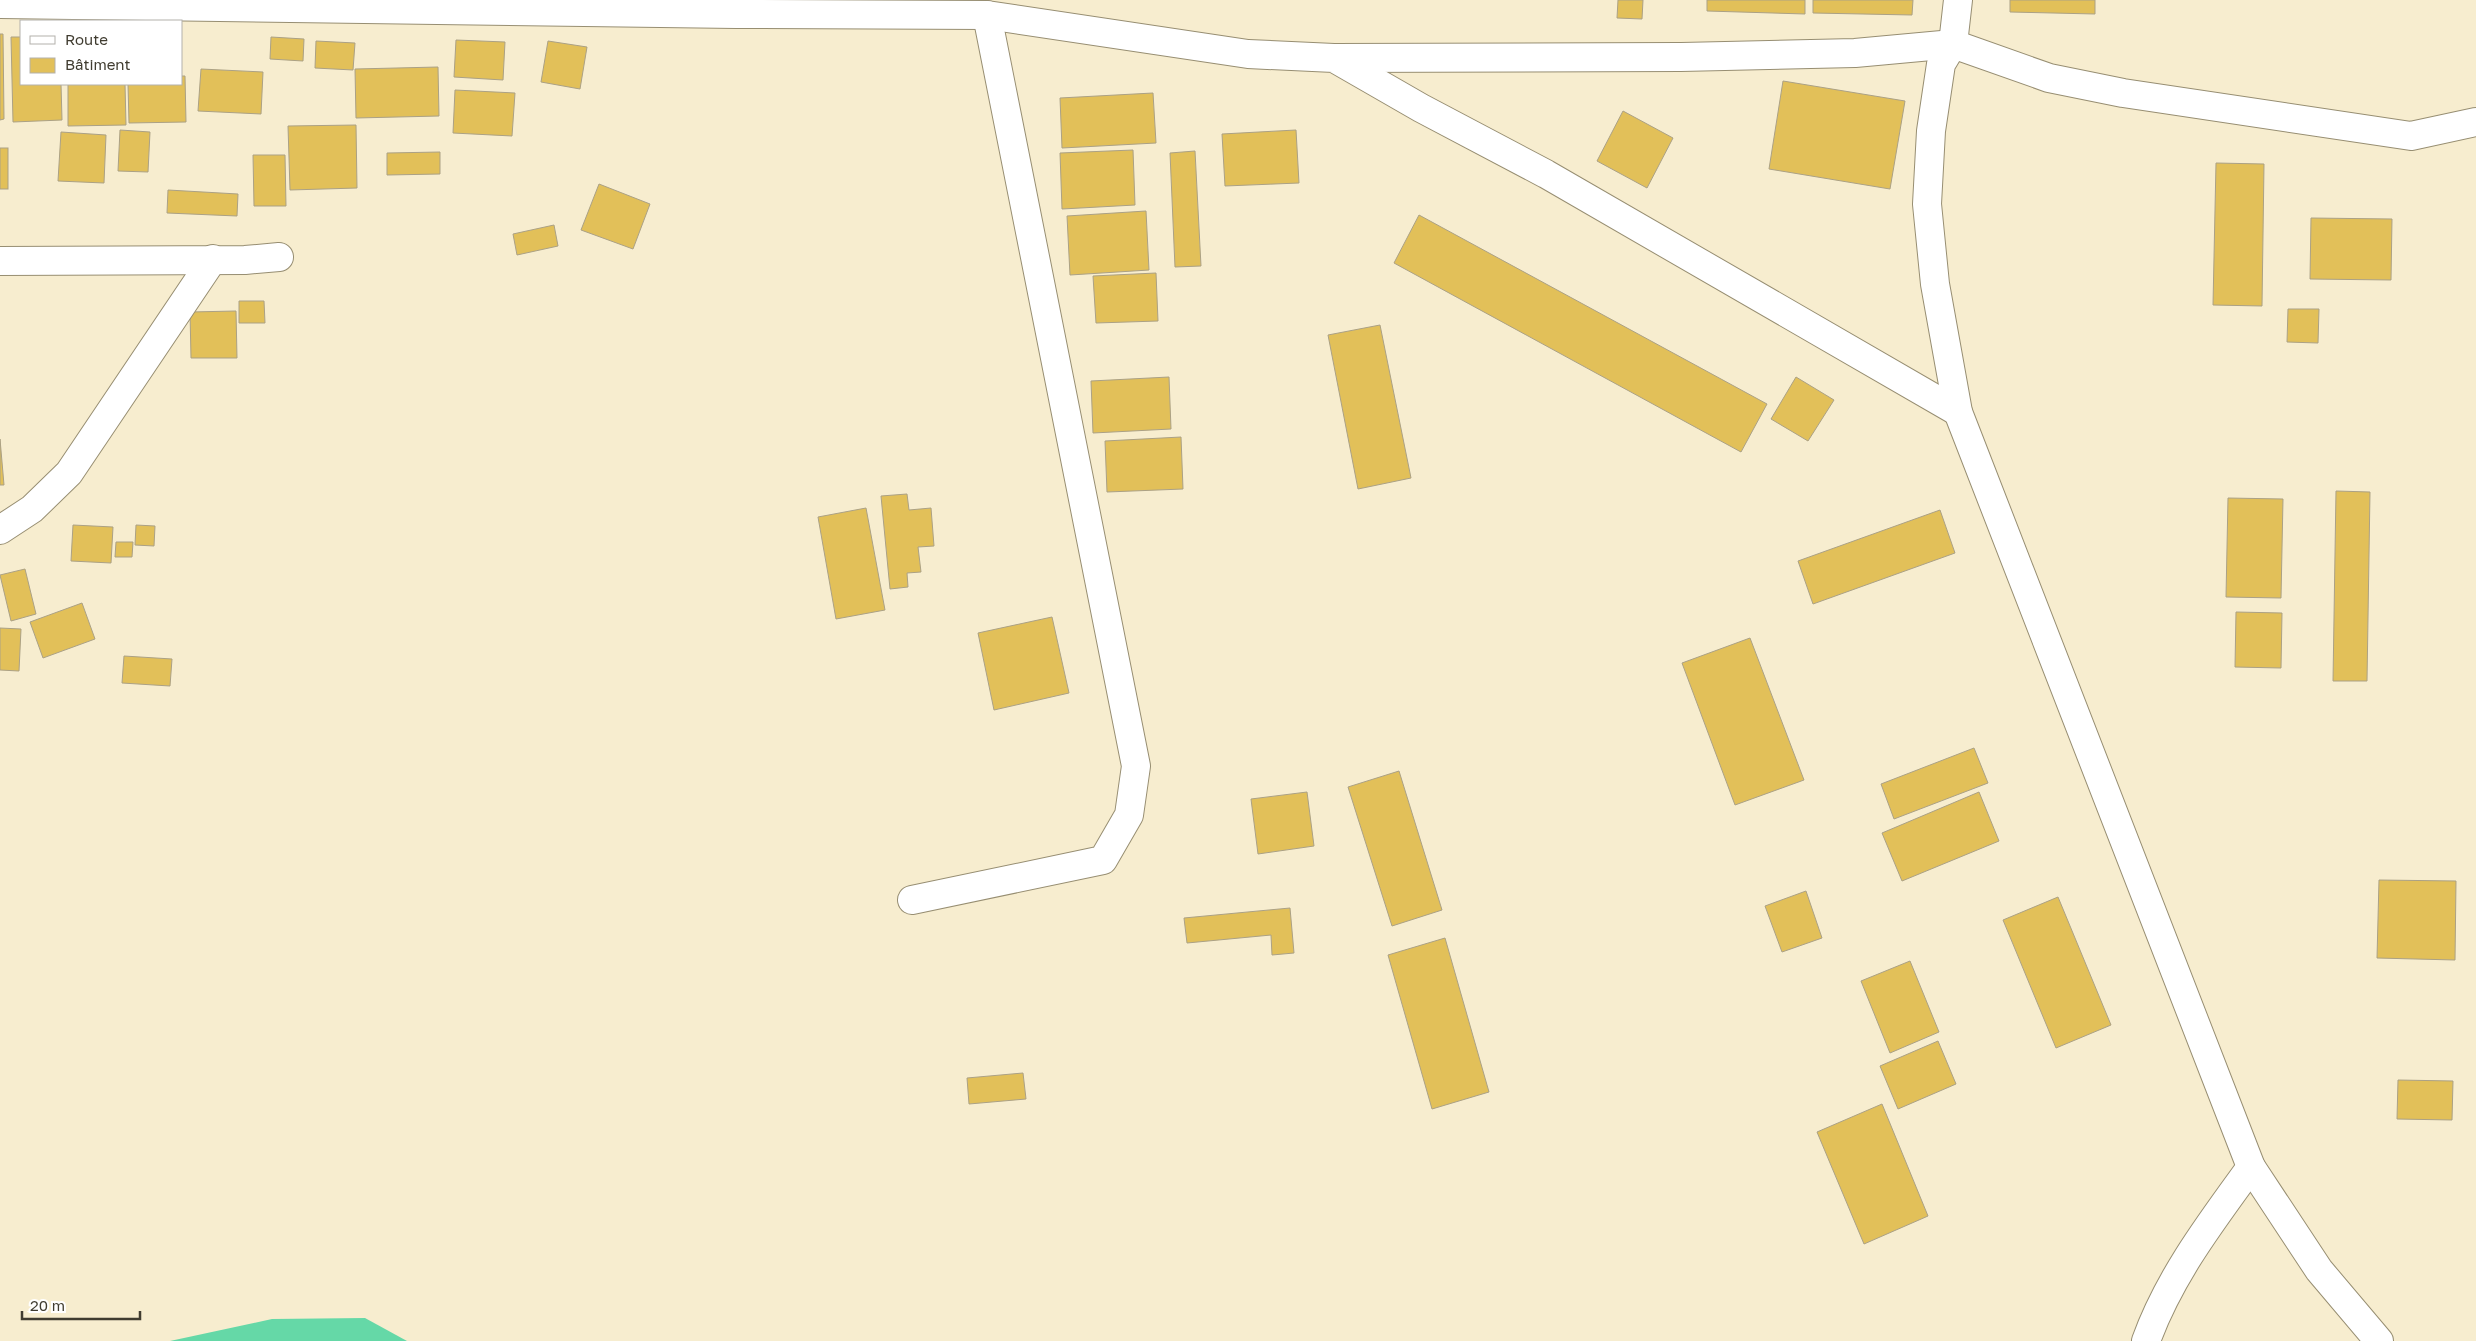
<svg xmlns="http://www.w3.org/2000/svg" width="2476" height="1341" viewBox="0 0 2476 1341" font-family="'Golos Text',sans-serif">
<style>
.forest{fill:#65d8a7}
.building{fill:#e2c059;stroke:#aba185}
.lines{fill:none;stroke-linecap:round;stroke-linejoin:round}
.minor-casing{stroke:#978e72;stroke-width:30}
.minor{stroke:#fff;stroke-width:28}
</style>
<rect width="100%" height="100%" fill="#f7edcf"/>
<path class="forest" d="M365,1318L407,1341H170L272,1319Z"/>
<g class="building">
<path d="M1618,0H1643L1642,19L1617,18Z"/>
<path d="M1707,0H1805V14L1707,11Z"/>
<path d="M1813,0H1913L1912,15L1813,13Z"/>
<path d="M2010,0H2095V14L2010,12Z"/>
<path d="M0,34H3L4,119L0,120Z"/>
<path d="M11,37H21V84H61L62,120L13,122Z"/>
<path d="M271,37L304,39L303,61L270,59Z"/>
<path d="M456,40L505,42L503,80L454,77Z"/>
<path d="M316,41L355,43L353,70L315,68Z"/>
<path d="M548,41L587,47L580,89L541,82Z"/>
<path d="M438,67L439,116L356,118L355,69Z"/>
<path d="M201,69L263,72L261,114L198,111Z"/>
<path d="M181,76H185L186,122L129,123L128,84H181Z"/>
<path d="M1783,81L1905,101L1890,189L1769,169Z"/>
<path d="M68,84H125L126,125L68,126Z"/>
<path d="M455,90L515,93L512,136L453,133Z"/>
<path d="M1153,93L1156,143L1062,148L1060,98Z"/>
<path d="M1623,111L1673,138L1647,188L1597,161Z"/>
<path d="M356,125L357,188L290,190L288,126Z"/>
<path d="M120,130L150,132L148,172L118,171Z"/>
<path d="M1296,130L1299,183L1225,186L1222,134Z"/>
<path d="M61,132L106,135L104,183L58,181Z"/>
<rect x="0" y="148" width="8" height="41"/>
<path d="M1133,150L1135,205L1062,209L1060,153Z"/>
<path d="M1195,151L1201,266L1175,267L1170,153Z"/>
<path d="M440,152V174L387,175V153Z"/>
<path d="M253,155H285L286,206H254Z"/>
<path d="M2216,163L2264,164L2262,306L2213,305Z"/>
<path d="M599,184L650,204L633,249L581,230Z"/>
<path d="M168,190L238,194L237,216L167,213Z"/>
<path d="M1146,211L1149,270L1070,275L1067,216Z"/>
<path d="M1419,215L1767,404L1741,452L1394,263Z"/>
<path d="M2311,218L2392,219L2391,280L2310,279Z"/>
<path d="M554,225L558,246L517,255L513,234Z"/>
<path d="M1156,273L1158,321L1096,323L1093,276Z"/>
<path d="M239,301H264L265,323H239Z"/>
<path d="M2288,309H2319L2318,343L2287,342Z"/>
<path d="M236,311L237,358H191L190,312Z"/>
<path d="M1380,325L1411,478L1358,489L1328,335Z"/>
<path d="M1169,377L1171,429L1093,433L1091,381Z"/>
<path d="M1796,377L1834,400L1808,441L1771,419Z"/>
<path d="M1181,437L1183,489L1107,492L1105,441Z"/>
<path d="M0,439L4,485H0Z"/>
<path d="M2336,491L2370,492L2367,681H2333Z"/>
<path d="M907,494L909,510L931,508L934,546L918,547L921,572L907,573L908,587L890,589L881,496Z"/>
<path d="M2228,498L2283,499L2281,598L2226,597Z"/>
<path d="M866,508L885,610L836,619L818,517Z"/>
<path d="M1940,510L1955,553L1813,604L1798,561Z"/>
<path d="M73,525L113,527L111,563L71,561Z"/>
<path d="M136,525L155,526L154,546L135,545Z"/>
<path d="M116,542H133L132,557H115Z"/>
<path d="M25,569L36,614L11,621L0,575Z"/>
<path d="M82,603L95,639L43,658L30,622Z"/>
<path d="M2236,612L2282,613L2281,668L2235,667Z"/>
<path d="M1052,617L1069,693L994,710L978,633Z"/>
<path d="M0,628L21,629L19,671L0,670Z"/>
<path d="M1750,638L1804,780L1735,805L1682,663Z"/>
<path d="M124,656L172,659L170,686L122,683Z"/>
<path d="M1974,748L1988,783L1894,819L1881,784Z"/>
<path d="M1399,771L1442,910L1392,926L1348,787Z"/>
<path d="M1307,792L1314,846L1258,854L1251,799Z"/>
<path d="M1979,792L1999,841L1902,881L1882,833Z"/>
<path d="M2379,880L2456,881L2455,960L2377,958Z"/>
<path d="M1806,891L1822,938L1782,952L1765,906Z"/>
<path d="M2058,897L2111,1025L2056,1048L2003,920Z"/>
<path d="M1290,908L1294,953L1272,955L1271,935L1187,943L1184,918Z"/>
<path d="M1445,938L1489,1092L1432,1109L1388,955Z"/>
<path d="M1910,961L1939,1032L1890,1053L1861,981Z"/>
<path d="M1938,1041L1956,1084L1898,1109L1880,1066Z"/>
<path d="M1023,1073L1026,1099L969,1104L967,1078Z"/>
<path d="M2398,1080L2453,1081L2452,1120L2397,1119Z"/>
<path d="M1882,1104L1928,1216L1864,1244L1817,1132Z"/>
</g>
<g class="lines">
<defs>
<g id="minor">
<path d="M1958,0L1953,44L1941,64L1931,131L1927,204L1935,284L1958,412L2251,1167L2319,1270L2379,1341"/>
<path d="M0,4L736,14L987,15L1248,54L1334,58L1421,108L1546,174L1958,412"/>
<path d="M1335,58L1681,57L1855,53L1953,44L2049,78L2123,93L2411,136L2476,122"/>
<path d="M0,261L245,260L279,257"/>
<path d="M0,530L32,509L69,473L213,259"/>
<path d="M912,900L1103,860L1129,815L1136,766L987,15"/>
<path d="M2146,1341C2169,1277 2211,1222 2251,1167"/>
</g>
</defs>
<use href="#minor" class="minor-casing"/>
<use href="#minor" class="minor"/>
</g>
<rect x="20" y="20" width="162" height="65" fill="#ffffff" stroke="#b3b1ac"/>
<rect x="30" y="36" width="25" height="8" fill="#ffffff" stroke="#b3b1ac"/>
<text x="65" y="45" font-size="15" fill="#403c30">Route</text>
<rect x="30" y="58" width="25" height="15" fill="#e2c059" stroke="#b3b1ac"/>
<text x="65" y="70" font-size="15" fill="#403c30">Bâtiment</text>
<path d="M22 1311v8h118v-8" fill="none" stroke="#403c30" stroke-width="2.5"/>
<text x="30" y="1311" font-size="15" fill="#403c30" stroke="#ffffff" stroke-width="4" paint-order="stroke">20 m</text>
</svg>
